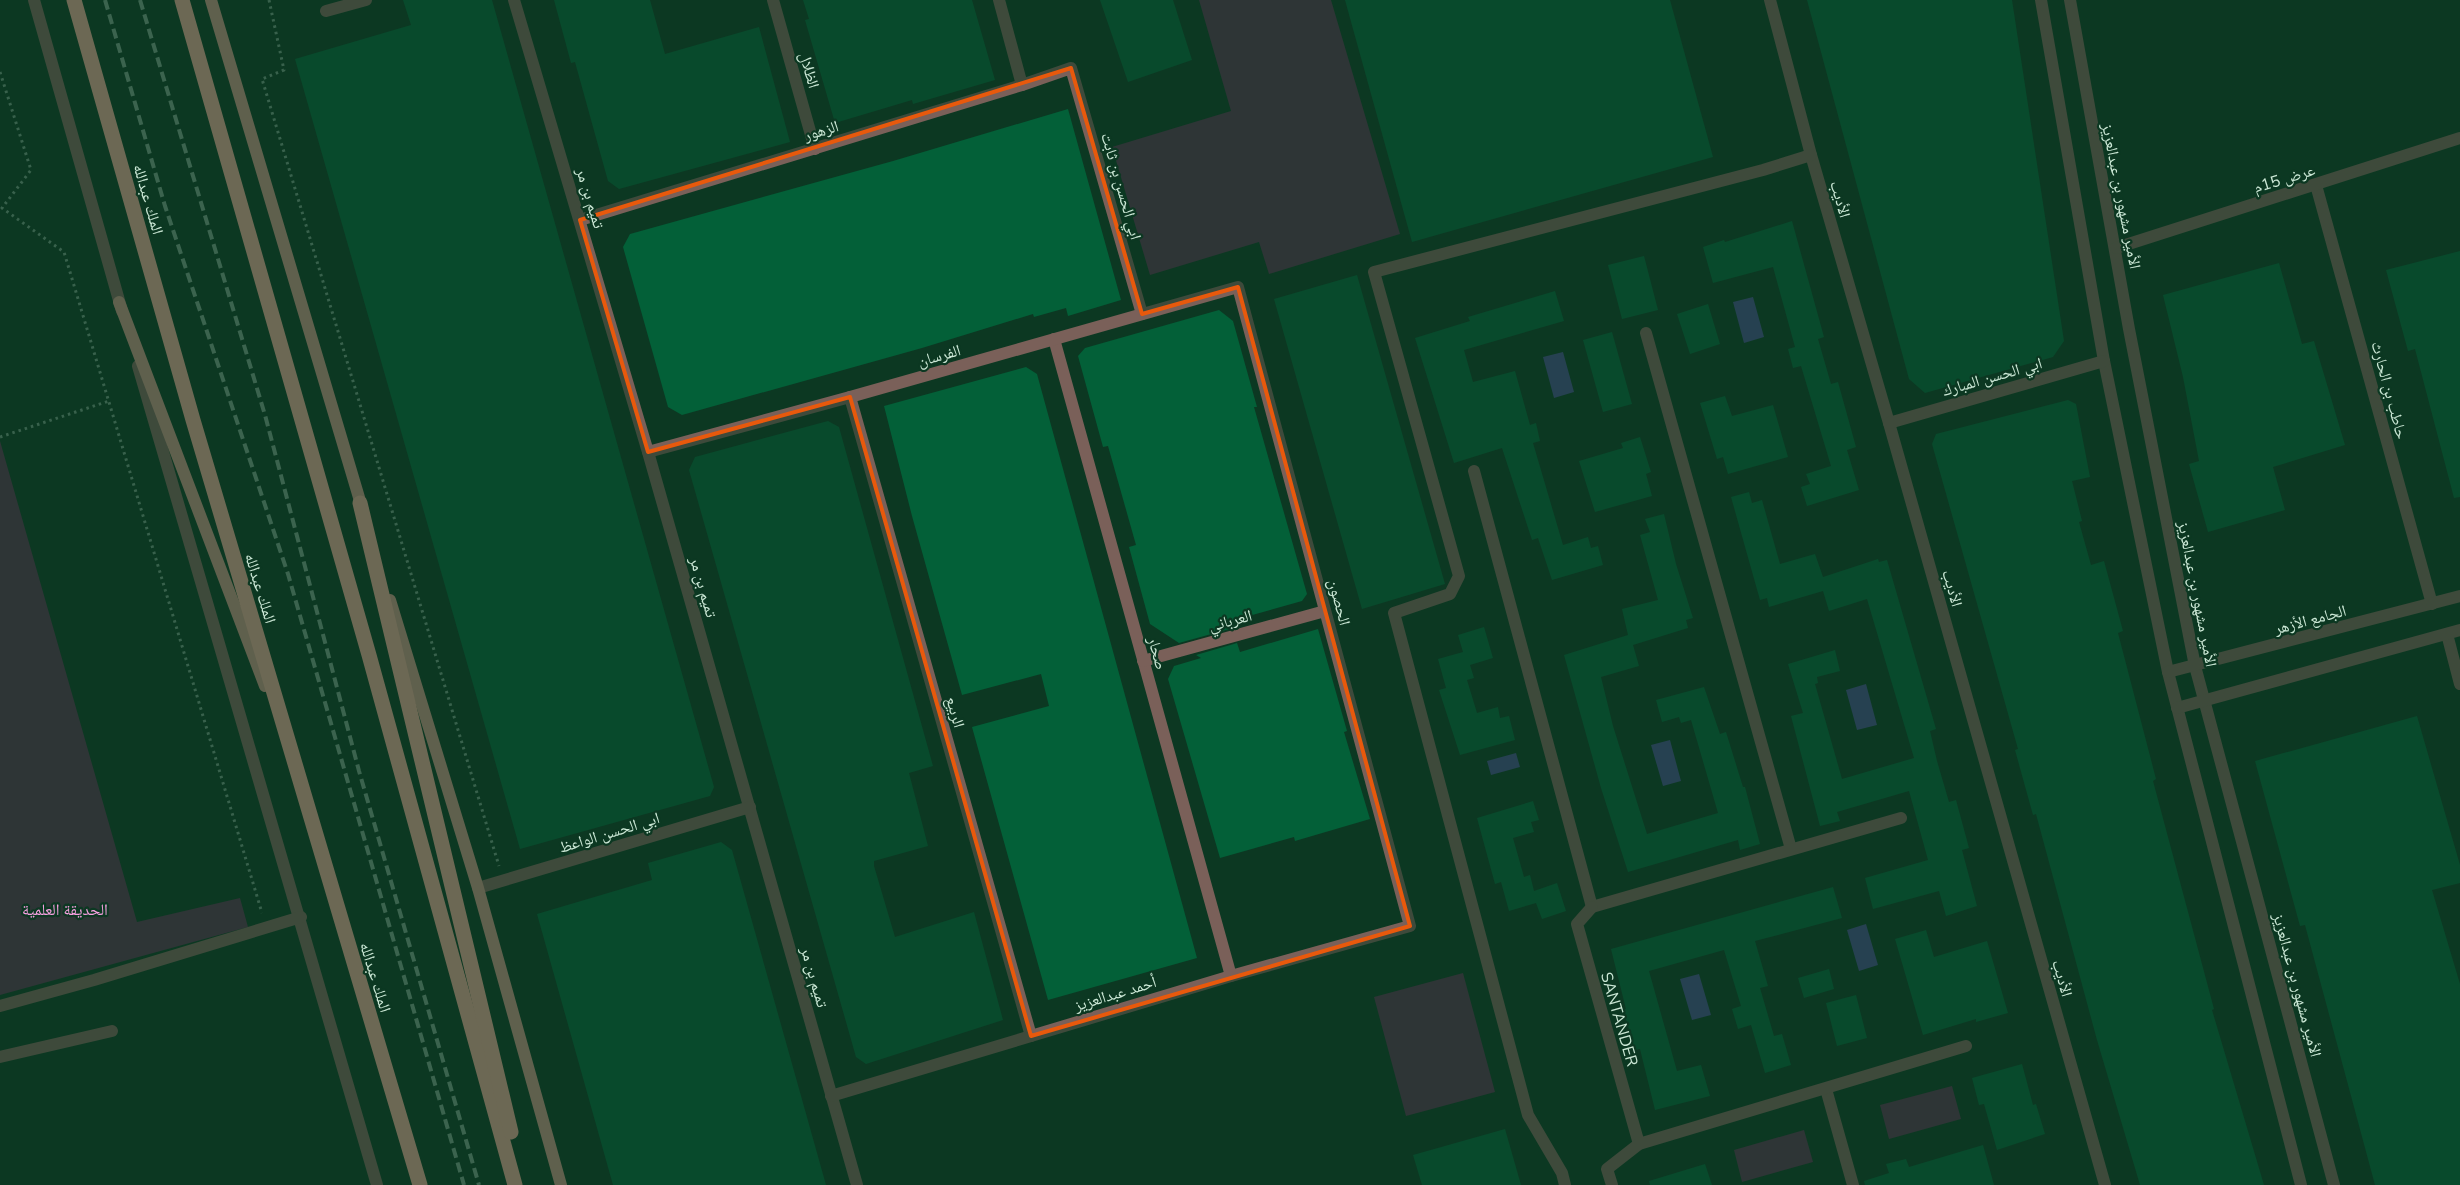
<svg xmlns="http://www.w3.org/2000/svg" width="2460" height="1185" viewBox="0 0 2460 1185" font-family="'Nunito Sans','Noto Naskh Arabic',sans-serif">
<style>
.green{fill:#57314e}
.water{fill:#464c8a}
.building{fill:#036038}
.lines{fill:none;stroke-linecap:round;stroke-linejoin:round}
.path{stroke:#6e927e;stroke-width:3;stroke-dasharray:2.5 4;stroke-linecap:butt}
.minor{stroke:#7a6059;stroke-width:12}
.major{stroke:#c39081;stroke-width:12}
.highway{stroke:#e1a290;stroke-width:15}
.rail{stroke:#749884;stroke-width:4;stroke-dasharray:10 5;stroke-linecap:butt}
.marked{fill:none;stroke:#e8590c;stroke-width:4;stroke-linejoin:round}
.labels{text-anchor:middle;stroke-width:4.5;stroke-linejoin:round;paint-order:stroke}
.street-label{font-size:16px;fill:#cce8d6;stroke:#0c3822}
.park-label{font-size:16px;fill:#f7a0e1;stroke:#0c3822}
</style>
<rect width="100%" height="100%" fill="#0c3822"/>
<g class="green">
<path d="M1199,0H1331L1400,234L1269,274L1259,242L1150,275L1112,147L1231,111Z"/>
<path d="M0,441L137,922L240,898L248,927L0,995Z"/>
<path d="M1463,973L1495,1092L1406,1116L1374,997Z"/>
<path d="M1952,1086L1961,1119L1889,1139L1880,1105Z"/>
<path d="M1804,1130L1813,1162L1742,1182L1734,1150Z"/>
</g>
<g class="water">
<path d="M1753,297L1764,337L1744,343L1733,302Z"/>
<path d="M1563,352L1574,392L1554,398L1543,357Z"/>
<path d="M1866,684L1877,725L1857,730L1846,690Z"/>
<path d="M1670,740L1681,781L1663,786L1651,745Z"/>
<path d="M1516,753L1520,767L1491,775L1487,761Z"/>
<path d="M1866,924L1878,965L1859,971L1847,930Z"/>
<path d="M1699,974L1711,1015L1692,1020L1680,979Z"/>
</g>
<g class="building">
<path d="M403,0H492L714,787L710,796L520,849L295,59L411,25Z"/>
<path d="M554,0H650L665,54L759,27L790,142L619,189L608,181L575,62L571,63Z"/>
<path d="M803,0H972L995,80L913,104L912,100L835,123L805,20L809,19Z"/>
<path d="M1100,0H1173L1192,60L1128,82Z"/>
<path d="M1345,0H1670L1713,157L1412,242Z"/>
<path d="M1807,0H2012L2064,341L2053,357L1925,393L1909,379Z"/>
<path d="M1068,109L1121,300L1068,316L1066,308L1034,317L1033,314L922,348L682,415L668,407L623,247L630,234L893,161Z"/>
<path d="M1792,221L1824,337L1818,339L1831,384L1838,382L1856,447L1847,450L1859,490L1807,506L1801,487L1810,484L1806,474L1831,466L1801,366L1793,368L1788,349L1795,347L1773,267L1713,283L1703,247L1724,240L1725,242Z"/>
<path d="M2460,251V497L2454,498L2415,349L2408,351L2386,270Z"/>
<path d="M1644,256L1658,310L1622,319L1608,265Z"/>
<path d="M2279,263L2302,344L2314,341L2345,445L2273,467L2285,510L2208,532L2189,464L2199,461L2183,377L2163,295Z"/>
<path d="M1357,275L1445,584L1362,609L1274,299Z"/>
<path d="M1555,291L1564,321L1464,350L1473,382L1515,371L1530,425L1536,423L1540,441L1533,443L1563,545L1588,537L1591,548L1598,546L1603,565L1552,580L1538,538L1532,540L1502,448L1454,463L1415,338L1470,321L1468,317Z"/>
<path d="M1708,304L1720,344L1690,354L1677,314Z"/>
<path d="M1219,310L1233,321L1257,407H1254L1307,594L1302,601L1231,621L1233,628L1179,643L1150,624L1129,547L1136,545L1108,446L1103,447L1078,356L1085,348Z"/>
<path d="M1612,332L1632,404L1603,412L1583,340Z"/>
<path d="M1026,367L1037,374L1197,958L1048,1000L972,727L1049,706L1041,674L962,695L912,516L884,406Z"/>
<path d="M1725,396L1732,416L1773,405L1788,457L1728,474L1723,457L1717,459L1700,403Z"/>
<path d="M2068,400L2076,404L2090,477L2072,481L2082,521L2079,522L2091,565L2104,561L2123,631L2118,633L2156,779L2153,781L2214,1009L2212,1010L2264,1185H2140L2097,1040L2036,814L2033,815L2015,750L2018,749L1932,444L1936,434Z"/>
<path d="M828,421L839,427L933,766L909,773L928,846L874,861V866L895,937L974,912L1003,1020L866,1064L856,1057L689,470L695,457Z"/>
<path d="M1640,437L1651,472L1646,474L1652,496L1595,512L1579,461L1623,448L1621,443Z"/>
<path d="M1749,492L1752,503L1762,500L1780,564L1815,554L1823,577L1878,559L1879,562L1887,560L1936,729L1930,731L1937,761L1949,802L1956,800L1969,848L1962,850L1977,906L1946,916L1939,891L1873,909L1865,878L1928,860L1909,791L1837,812L1840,821L1820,826L1791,716L1803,713L1788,664L1835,650L1840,671L1817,677L1818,683L1815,684L1842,779L1914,758L1867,599L1829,611L1823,591L1769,607L1767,598L1760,600L1731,497Z"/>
<path d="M1664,514L1676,564L1693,618L1686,620L1688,628L1633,645L1639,666L1601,677L1613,726L1647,834L1718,813L1691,720L1681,723L1679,717L1662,722L1656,700L1704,687L1720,734L1726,732L1743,787H1745L1760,844L1740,850L1738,840L1628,872L1601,788L1564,655L1628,635L1622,609L1658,600L1640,535L1650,532L1645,519Z"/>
<path d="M1484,627L1493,658L1470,665L1474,678L1467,680L1477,713L1498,707L1500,718L1509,716L1515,740L1460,755L1439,690L1446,688L1438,659L1463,652L1458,635Z"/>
<path d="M1318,629L1347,731L1344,732L1370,819L1295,841L1294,837L1220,858L1168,679L1174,666L1201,658L1196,655L1237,643L1240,652Z"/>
<path d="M2417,716L2460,865V883L2432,890L2460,984V1185H2375L2305,925L2300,926L2255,761Z"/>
<path d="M1533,801L1539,820L1531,822L1534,832L1513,838L1524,877L1530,875L1534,891L1557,883L1566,911L1542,919L1536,903L1509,911L1501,882L1495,884L1477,818Z"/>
<path d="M721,842L732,850L826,1185H613L537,914L652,880L648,863Z"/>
<path d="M1833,887L1842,918L1755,941L1768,986L1760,988L1774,1036L1782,1034L1791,1065L1765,1073L1751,1025L1738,1029L1732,1009L1741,1006L1724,950L1649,971L1677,1071L1701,1065L1710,1096L1655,1110L1640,1049L1635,1050L1623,1009H1626L1611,949Z"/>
<path d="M1926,930L1934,957L1987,941L2008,1013L1976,1022V1019L1923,1035L1895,939Z"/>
<path d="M1829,969L1834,989L1804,998L1798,978Z"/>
<path d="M1856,995L1867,1038L1837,1046L1826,1003Z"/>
<path d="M2022,1064L2033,1105L2036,1104L2045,1134L1997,1150L1984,1104L1979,1105L1972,1078Z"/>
<path d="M1505,1129L1521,1185H1422L1413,1155Z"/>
<path d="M1983,1145L1994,1185H1865L1864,1181L1889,1173L1886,1164L1906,1159L1909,1167Z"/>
<path d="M1705,1164L1712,1185H1650L1649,1181Z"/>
</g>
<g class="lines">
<g class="path">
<path d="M269,0L284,70L262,79L499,866"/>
<path d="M0,72L31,170L2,208L64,252L262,913"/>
<path d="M0,437L109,401"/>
</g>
<g class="minor">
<path d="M34,0L122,311"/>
<path d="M514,0L648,452L857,1185"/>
<path d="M773,0L815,149"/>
<path d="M999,0L1022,85"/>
<path d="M1770,0L1811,155L1889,423L2105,1185"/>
<path d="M2041,0L2104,361L2168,672L2301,1185"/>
<path d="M2070,0L2129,329L2195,666L2334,1185"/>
<path d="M326,11L366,0"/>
<path d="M2316,185L2432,604"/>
<path d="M580,220L1022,85L1071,68L1142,314"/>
<path d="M2116,248L2460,138"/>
<path d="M1646,333L1791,849"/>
<path d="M1054,339L1231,976"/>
<path d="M138,366L377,1185"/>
<path d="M850,397L1031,1036"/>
<path d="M1889,423L2104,361"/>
<path d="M648,452L850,397L1238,287L1410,926L1231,976L831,1096"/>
<path d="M1474,471L1592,907"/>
<path d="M2447,634L2460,684"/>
<path d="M1143,661L1325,611"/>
<path d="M2168,672L2460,596"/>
<path d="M2177,708L2460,630"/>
<path d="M478,888L750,807"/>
<path d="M1592,907L1901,818"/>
<path d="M1592,907L1577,924L1639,1144"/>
<path d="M0,1006L94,980L301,917"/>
<path d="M0,1057L112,1031"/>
<path d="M1826,1089L1853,1185"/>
<path d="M1565,1185L1562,1173L1528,1115L1394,613L1450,594L1459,576L1374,272L1763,170L1811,155"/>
<path d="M1612,1185L1607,1169L1639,1144L1966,1046"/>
</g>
<g class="major">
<path d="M211,0L363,511"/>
<path d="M119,302L265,686"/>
<path d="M390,600L478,888L561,1185"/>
</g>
<g class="highway">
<path d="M74,0L193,420L420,1185"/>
<path d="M182,0L369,655L515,1185"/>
<path d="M360,503L511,1132"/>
</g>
<g class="rail">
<path d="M105,0L165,206L288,574L464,1185"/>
<path d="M140,0L265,415L359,771L479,1185"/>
</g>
</g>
<path d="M0 0H2460V1185H0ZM1071,68L1142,314L1238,287L1410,926L1031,1036L850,397L648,452L580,220Z" fill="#0c3822" fill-opacity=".55" fill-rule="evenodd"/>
<path class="marked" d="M1071,68L1142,314L1238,287L1410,926L1031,1036L850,397L648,452L580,220Z"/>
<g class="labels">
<g class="street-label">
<text transform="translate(810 70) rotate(74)" y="6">الظلال</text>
<text transform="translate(821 130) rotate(-17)" y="6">الزهور</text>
<text transform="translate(2284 178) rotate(-17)" y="6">عرض 15م</text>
<text transform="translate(1122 186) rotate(74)" y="6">ابي الحسن بن ثابت</text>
<text transform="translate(2122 196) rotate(79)" y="6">الأمير مشهور بن عبدالعزيز</text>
<text transform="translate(591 198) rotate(73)" y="6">تميم بن مر</text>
<text transform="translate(149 199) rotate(74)" y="6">الملك عبدالله</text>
<text transform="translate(1841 199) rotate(74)" y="6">الأديب</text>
<text transform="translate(939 355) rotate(-16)" y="6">الفرسان</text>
<text transform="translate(1992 376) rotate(-16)" y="6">ابي الحسن المبارك</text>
<text transform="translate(2390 390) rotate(75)" y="6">حاطب بن الحارث</text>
<text transform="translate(704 587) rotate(74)" y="6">تميم بن مر</text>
<text transform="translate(261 588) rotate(73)" y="6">الملك عبدالله</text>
<text transform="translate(1953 588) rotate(74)" y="6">الأديب</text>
<text transform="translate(2198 594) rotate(79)" y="6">الأمير مشهور بن عبدالعزيز</text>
<text transform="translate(1340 602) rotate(75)" y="6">الحصون</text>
<text transform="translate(2310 619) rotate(-15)" y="6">الجامع الأزهر</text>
<text transform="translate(1230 620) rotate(-15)" y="6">العرباني</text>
<text transform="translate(1158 653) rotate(75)" y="6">صحار</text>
<text transform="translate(956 712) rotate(74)" y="6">الربيع</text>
<text transform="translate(609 832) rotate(-17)" y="6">ابي الحسن الواعظ</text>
<text transform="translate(376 977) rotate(73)" y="6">الملك عبدالله</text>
<text transform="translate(815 977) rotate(74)" y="6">تميم بن مر</text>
<text transform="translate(2063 978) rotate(74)" y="6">الأديب</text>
<text transform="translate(2298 985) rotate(75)" y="6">الأمير مشهور بن عبدالعزيز</text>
<text transform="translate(1115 993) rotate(-17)" y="6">أحمد عبدالعزيز</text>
<text transform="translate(1620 1019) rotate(74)" y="6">SANTANDER</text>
</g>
<g class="park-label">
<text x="65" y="915">الحديقة العلمية</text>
</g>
</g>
</svg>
